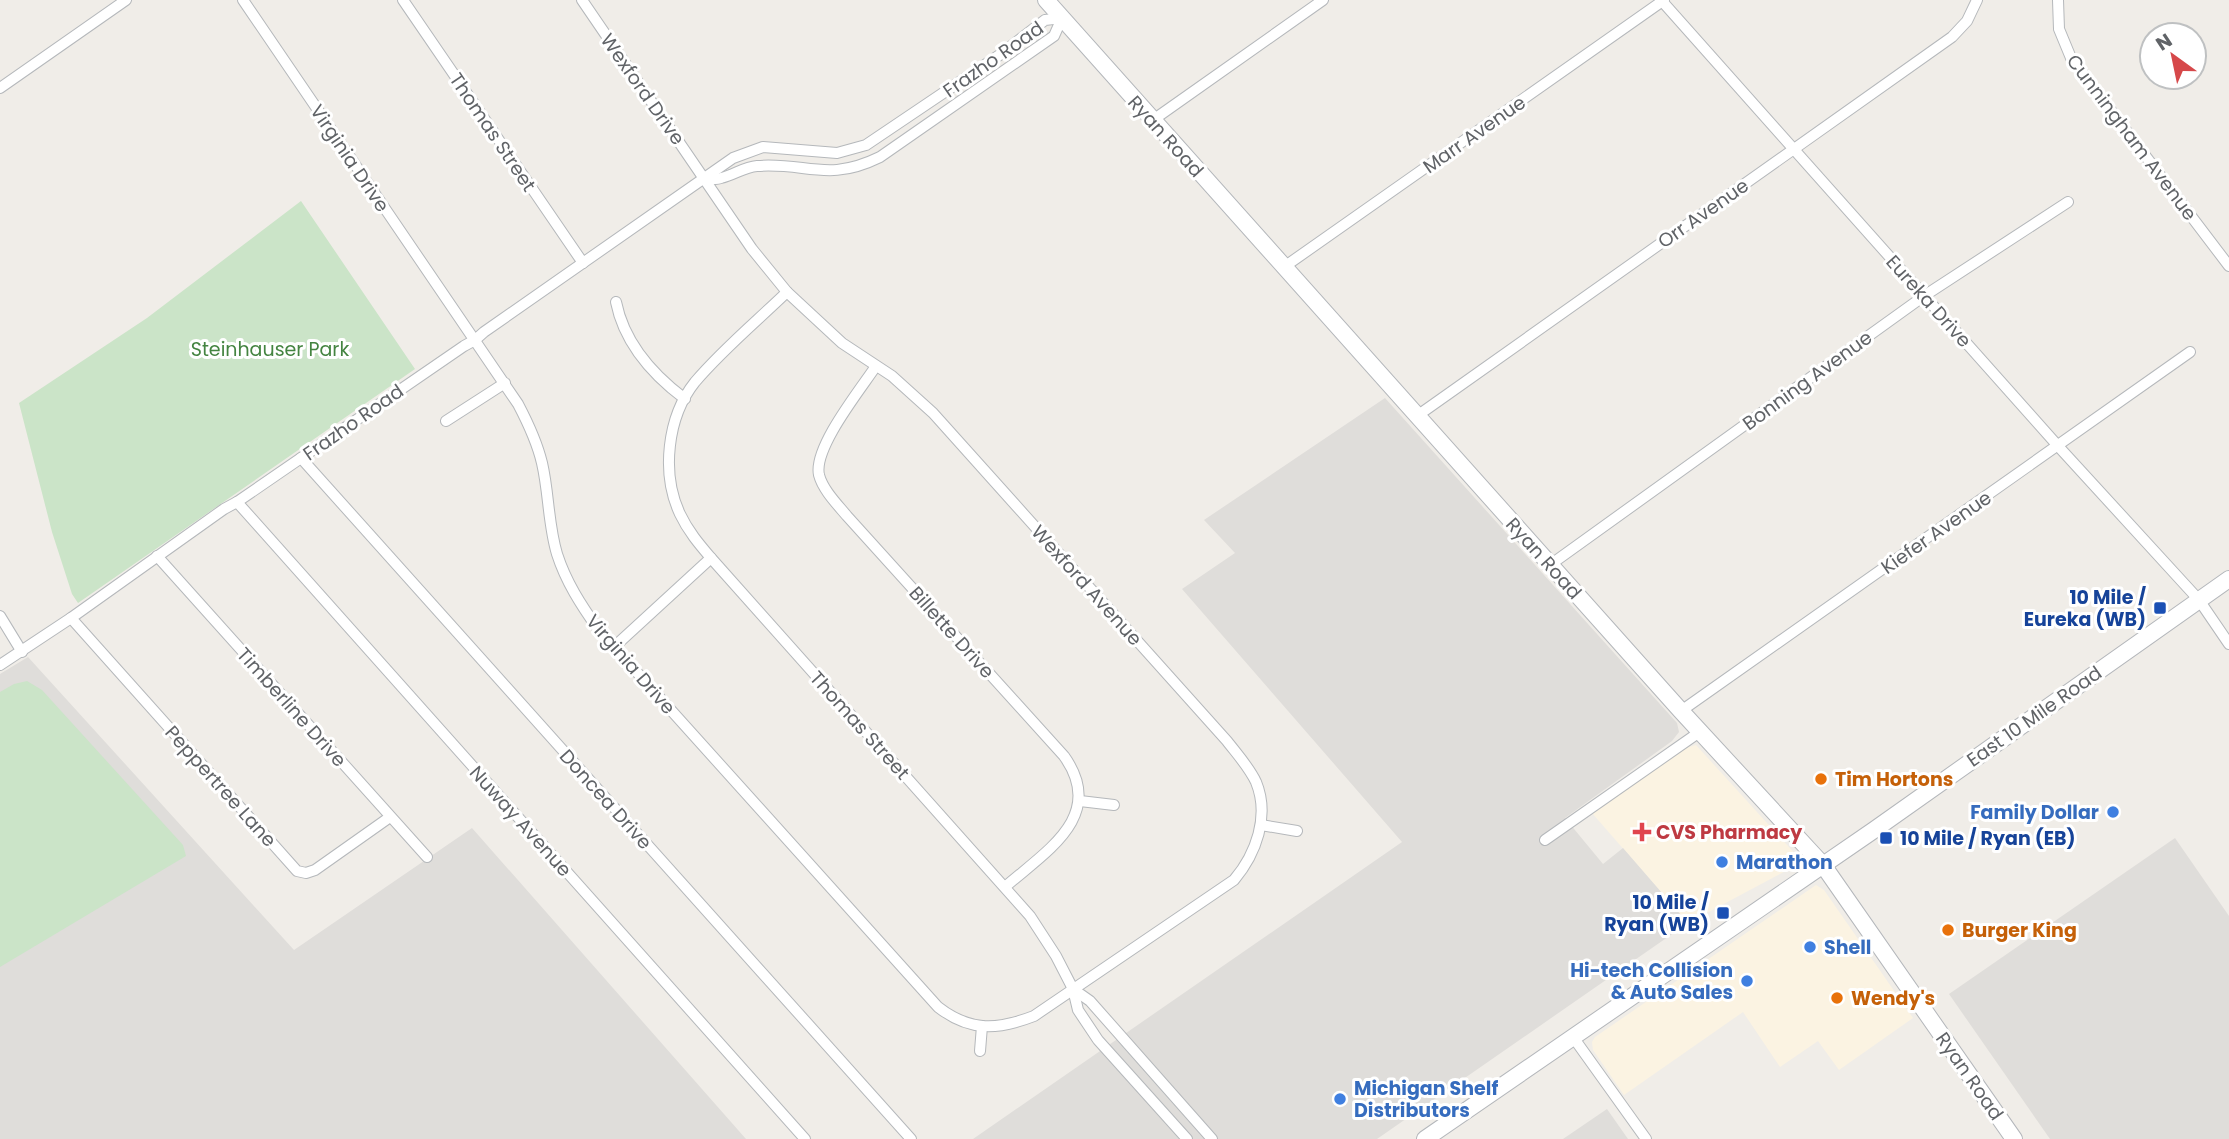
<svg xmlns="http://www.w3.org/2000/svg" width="2229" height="1139" viewBox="0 0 2229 1139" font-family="Poppins,sans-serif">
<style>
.commercial{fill:#fbf3e2}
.industrial{fill:#dfddda}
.green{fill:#cbe4c8}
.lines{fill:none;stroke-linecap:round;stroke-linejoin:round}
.minor-casing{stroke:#b5b8bb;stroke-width:12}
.secondary-casing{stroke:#b4b7bb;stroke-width:18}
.minor{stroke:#fff;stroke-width:10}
.secondary{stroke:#fff;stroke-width:16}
.transit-dot{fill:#1a4fb4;stroke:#fff;stroke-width:2.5}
.food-dot{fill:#e8710a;stroke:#fff;stroke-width:2.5}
.shop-dot{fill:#3f7fe0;stroke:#fff;stroke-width:2.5}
.health-dot{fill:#e0444e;stroke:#fff;stroke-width:2.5}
.labels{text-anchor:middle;stroke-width:6;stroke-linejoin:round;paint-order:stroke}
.street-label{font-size:19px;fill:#606367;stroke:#fff}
.park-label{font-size:19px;fill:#448441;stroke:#fff}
.transit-label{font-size:19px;font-weight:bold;fill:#164399;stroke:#fff;text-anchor:end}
.food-label{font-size:19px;font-weight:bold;fill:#c56008;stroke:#fff;text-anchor:start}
.shop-label{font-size:19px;font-weight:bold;fill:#366cbe;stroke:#fff;text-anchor:start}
.health-label{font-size:19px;font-weight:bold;fill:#be3a42;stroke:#fff;text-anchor:start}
</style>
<rect width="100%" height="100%" fill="#f0ede8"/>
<g class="commercial">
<path d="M1696,745L1798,857V861L1795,866L1688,923L1592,813L1686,748Z"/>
<path d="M1816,885L1824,890L1913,1018L1839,1070L1818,1041L1780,1067L1743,1012L1624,1095L1593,1050L1592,1042L1595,1037Z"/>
</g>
<g class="industrial">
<path d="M1385,398L1677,723L1679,732L1672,741L1565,818L1603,864L1623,848L1688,923L1377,1139H973L1402,842L1182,589L1235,553L1204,520Z"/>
<path d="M28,657L294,950L472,828L746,1139H0V674Z"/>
<path d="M2175,838L2229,916V1139H2050L1949,994Z"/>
<path d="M1607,1109L1628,1139H1563Z"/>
</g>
<g class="green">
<path d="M301,201L415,369L78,603L72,594L52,532L19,403L147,318Z"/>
<path d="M27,681L42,690L183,845L186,856L0,967V692L14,684Z"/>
</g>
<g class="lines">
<defs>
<g id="minor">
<path d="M243,0L518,404C528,423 537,442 542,463C549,493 548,524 557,554C566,582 581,605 598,629L938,1007C970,1032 998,1030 1034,1016L1234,880C1256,854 1270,816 1256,782C1249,767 1237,754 1227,741L933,413L892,376L842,343L787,292L752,249L582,0"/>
<path d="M403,0L583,263"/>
<path d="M1661,0L2058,446L2199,600L2229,644"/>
<path d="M2058,0L2059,29L2071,58L2229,266"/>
<path d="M0,88L126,0"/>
<path d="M1153,120L1323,0"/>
<path d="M705,179C710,179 717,180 721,178C734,175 744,167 757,166C807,162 827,183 880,157L1054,36L1062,18"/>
<path d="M1284,267L1664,0"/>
<path d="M787,292C757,321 722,350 695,382C667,417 661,474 680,514C688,531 699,544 711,558L1030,916L1056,956L1073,989L1090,1001L1212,1139"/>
<path d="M616,302C624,342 653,375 685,399"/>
<path d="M876,366C860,390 813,448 819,475C823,490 837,504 847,516L1064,756C1107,816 1046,851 1005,887"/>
<path d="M1417,416L1952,37L1967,21L1977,0"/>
<path d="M446,421L505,383"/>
<path d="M301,458L911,1139"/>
<path d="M237,502L805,1139"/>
<path d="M157,556L427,857"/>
<path d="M1550,565L1924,296L2068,202"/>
<path d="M0,616L22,652"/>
<path d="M71,618L297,871L306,873L315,870L390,817"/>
<path d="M614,647L711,558"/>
<path d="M0,665L71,618L224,509L237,502L464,346L475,340L484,332L733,158L763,147L837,153L866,145L1001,54L1045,20L1062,18"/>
<path d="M1681,711L2190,352"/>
<path d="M1080,801L1114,805"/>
<path d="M1261,825L1297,831"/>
<path d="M1545,840L1701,731"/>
<path d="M1073,989L1078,1010L1098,1040L1187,1139"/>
<path d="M1573,1037L1646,1139"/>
<path d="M980,1051L982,1026"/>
</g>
<g id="secondary">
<path d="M1046,0L1681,711L1823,865L2014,1139"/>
<path d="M1425,1139L1874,830L2229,579"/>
</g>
</defs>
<use href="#minor" class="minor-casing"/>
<use href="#secondary" class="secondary-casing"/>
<use href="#minor" class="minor"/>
<use href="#secondary" class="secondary"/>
</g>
<g class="transit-dot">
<rect x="2153" y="601" width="14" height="14" rx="3.5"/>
<rect x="1879" y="831" width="14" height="14" rx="3.5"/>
<rect x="1716" y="906" width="14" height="14" rx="3.5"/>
</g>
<g class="food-dot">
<circle cx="1821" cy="779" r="7"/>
<circle cx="1948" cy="930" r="7"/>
<circle cx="1837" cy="998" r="7"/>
</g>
<g class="shop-dot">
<circle cx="2113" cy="812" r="7"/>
<circle cx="1722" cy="862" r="7"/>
<circle cx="1810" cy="947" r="7"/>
<circle cx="1747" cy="981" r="7"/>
<circle cx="1340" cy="1099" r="7"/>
</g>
<path class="health-dot" d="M1638.5 821.5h7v7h7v7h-7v7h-7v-7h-7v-7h7z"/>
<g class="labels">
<g class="street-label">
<text transform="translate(993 59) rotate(-35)" y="7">Frazho Road</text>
<text transform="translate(643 89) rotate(55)" y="7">Wexford Drive</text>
<text transform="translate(493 132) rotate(56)" y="7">Thomas Street</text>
<text transform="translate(1474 134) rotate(-35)" y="7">Marr Avenue</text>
<text transform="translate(1166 136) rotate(48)" y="7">Ryan Road</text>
<text transform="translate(2132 137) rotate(53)" y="7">Cunningham Avenue</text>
<text transform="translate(350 158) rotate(56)" y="7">Virginia Drive</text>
<text transform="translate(1703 213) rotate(-35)" y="7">Orr Avenue</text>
<text transform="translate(1929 301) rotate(48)" y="7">Eureka Drive</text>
<text transform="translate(1807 380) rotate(-36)" y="7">Bonning Avenue</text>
<text transform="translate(353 422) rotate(-35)" y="7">Frazho Road</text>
<text transform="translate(1936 532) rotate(-35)" y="7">Kiefer Avenue</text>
<text transform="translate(1544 558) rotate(48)" y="7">Ryan Road</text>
<text transform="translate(1087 585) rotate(48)" y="7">Wexford Avenue</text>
<text transform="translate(952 632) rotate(48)" y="7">Billette Drive</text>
<text transform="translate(631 664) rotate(49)" y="7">Virginia Drive</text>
<text transform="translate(292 707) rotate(48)" y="7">Timberline Drive</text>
<text transform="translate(2034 716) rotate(-35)" y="7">East 10 Mile Road</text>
<text transform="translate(860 725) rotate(48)" y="7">Thomas Street</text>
<text transform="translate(221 786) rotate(48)" y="7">Peppertree Lane</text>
<text transform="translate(606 799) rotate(48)" y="7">Doncea Drive</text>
<text transform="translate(521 821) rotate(48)" y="7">Nuway Avenue</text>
<text transform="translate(1970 1076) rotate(55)" y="7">Ryan Road</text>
</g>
<g class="park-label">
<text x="270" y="356">Steinhauser Park</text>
</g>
<g class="transit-label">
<text x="2146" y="604">10 Mile /<tspan x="2146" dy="22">Eureka (WB)</tspan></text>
<text x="1900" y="845" text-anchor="start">10 Mile / Ryan (EB)</text>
<text x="1709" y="909">10 Mile /<tspan x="1709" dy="22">Ryan (WB)</tspan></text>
</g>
<g class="food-label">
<text x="1835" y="786">Tim Hortons</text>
<text x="1962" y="937">Burger King</text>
<text x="1851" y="1005">Wendy's</text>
</g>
<g class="shop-label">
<text x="2099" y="819" text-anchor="end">Family Dollar</text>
<text x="1736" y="869">Marathon</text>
<text x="1824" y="954">Shell</text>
<text x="1733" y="977" text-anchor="end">Hi-tech Collision<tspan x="1733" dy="22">&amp; Auto Sales</tspan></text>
<text x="1354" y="1095">Michigan Shelf<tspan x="1354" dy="22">Distributors</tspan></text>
</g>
<g class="health-label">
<text x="1656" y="839">CVS Pharmacy</text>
</g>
</g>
<g transform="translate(2173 56) rotate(327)"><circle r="33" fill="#ffffff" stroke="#bfc1c2" stroke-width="2"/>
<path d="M0-5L12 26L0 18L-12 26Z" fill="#d6484a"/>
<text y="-10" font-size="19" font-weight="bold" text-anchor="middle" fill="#606367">N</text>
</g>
</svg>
